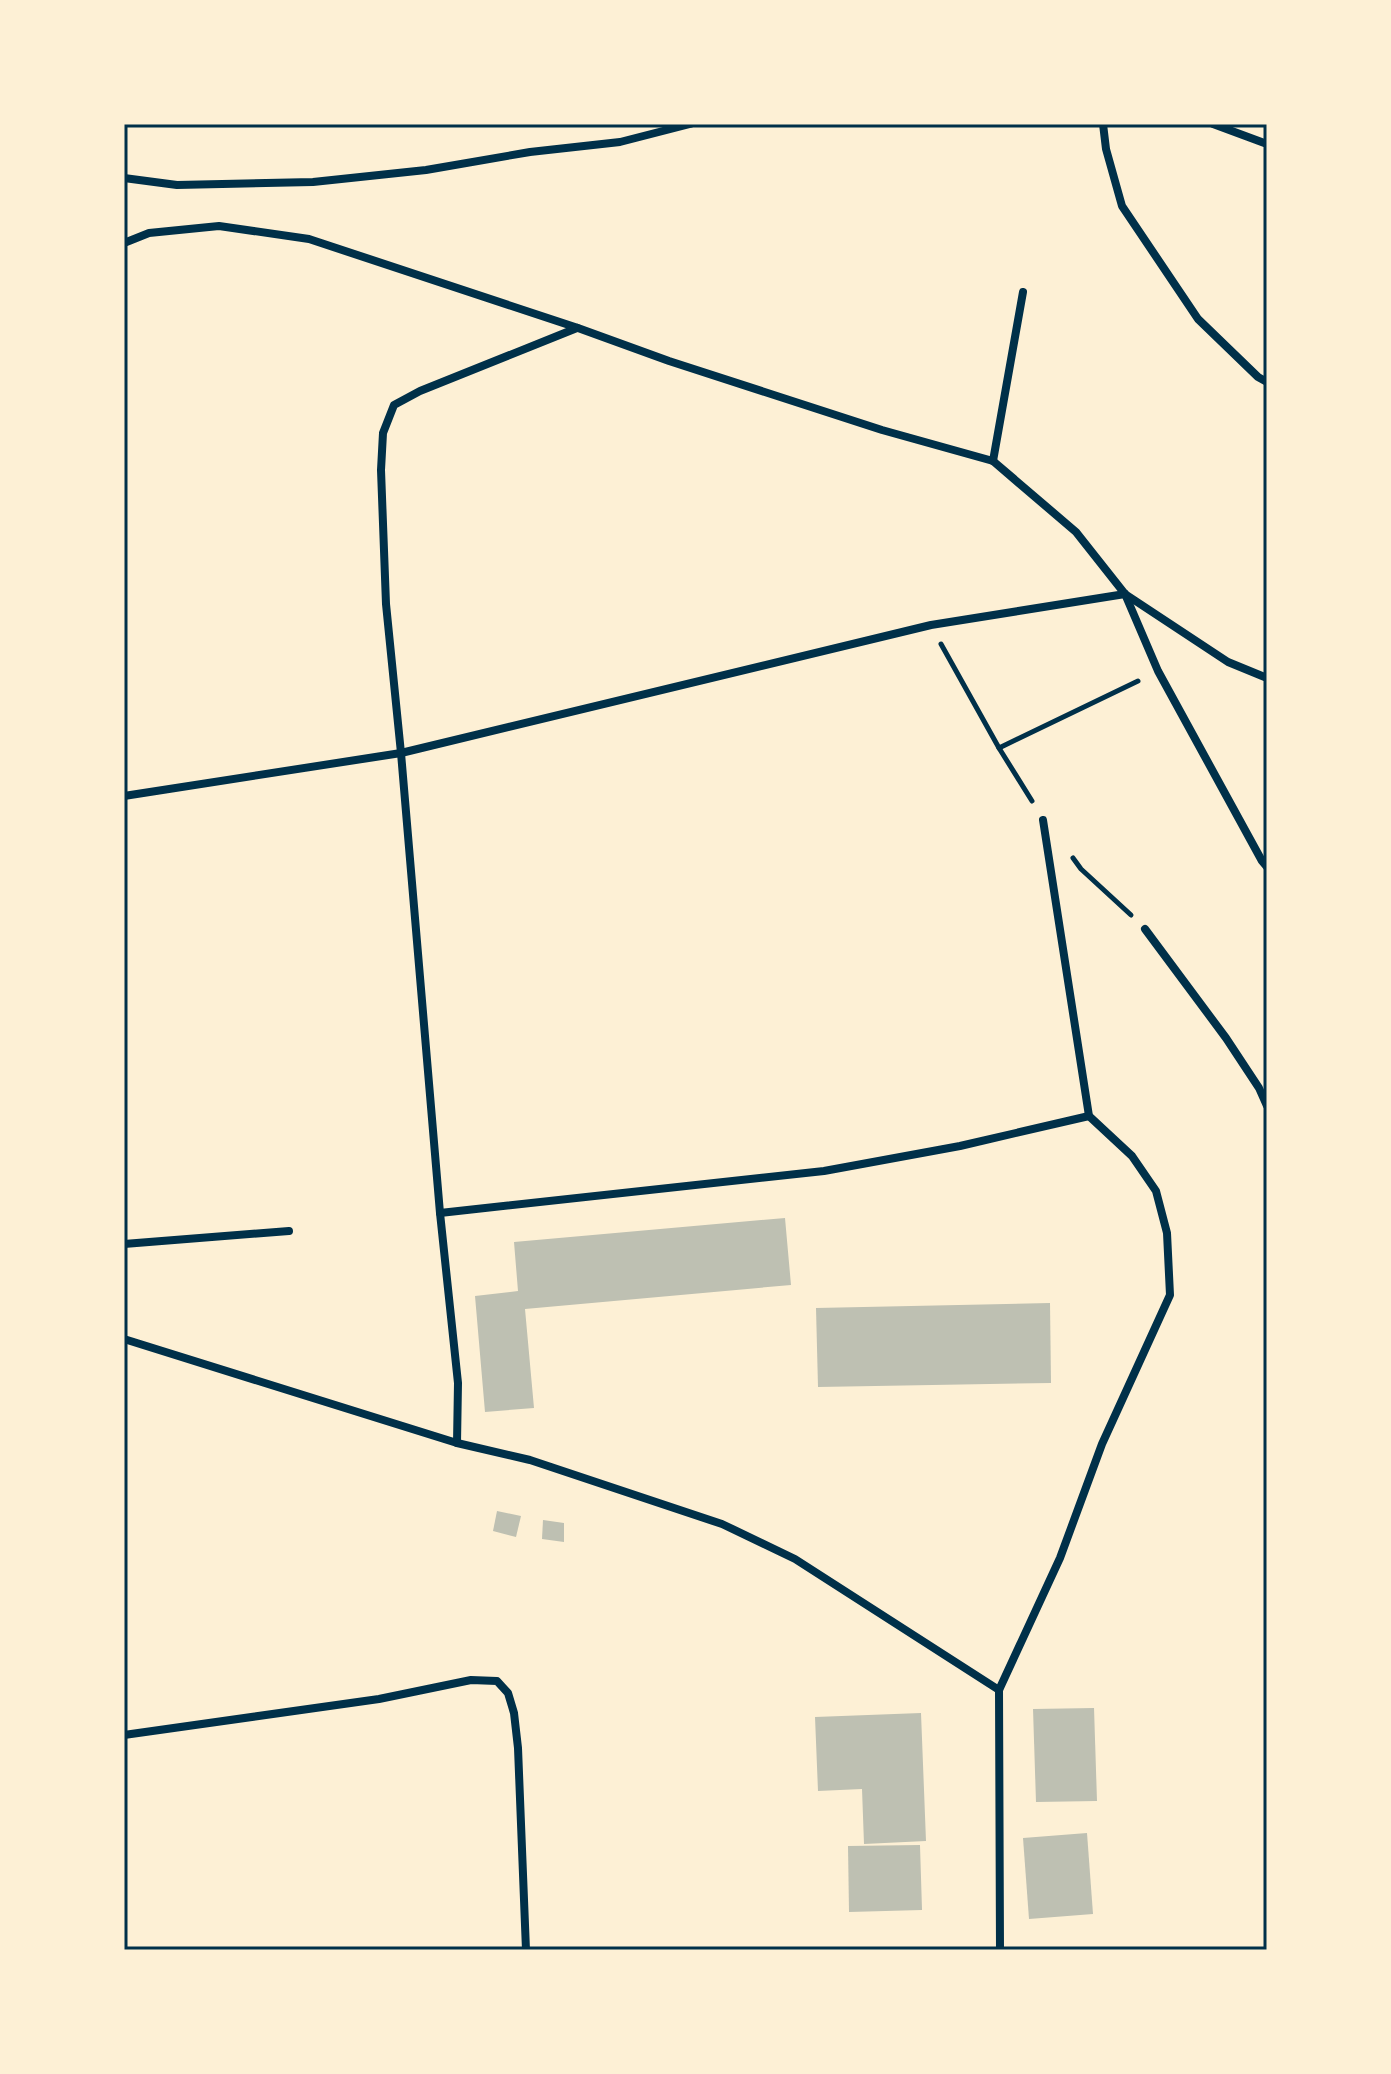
<svg xmlns="http://www.w3.org/2000/svg" width="1391" height="2074" viewBox="0 0 1391 2074" font-family="'Exo 2',sans-serif">
<style>
.building{fill:#bec0b2}
.lines{fill:none;stroke-linecap:round;stroke-linejoin:round}
.path{stroke:#003049;stroke-width:5}
.minor{stroke:#003049;stroke-width:8}
.neatline{fill:none;stroke:#003049;stroke-width:3}
</style>
<rect width="100%" height="100%" fill="#fdf0d5"/>
<g class="building">
<path d="M785,1218L791,1285L525,1309L534,1408L485,1412L475,1296L518,1291L514,1242Z"/>
<path d="M1050,1303L1051,1383L818,1387L816,1308Z"/>
<path d="M497,1511L521,1516L516,1537L493,1531Z"/>
<path d="M543,1520L564,1523V1542L542,1539Z"/>
<path d="M1094,1708L1097,1801L1036,1802L1033,1709Z"/>
<path d="M921,1713L926,1841L864,1844L862,1789L818,1791L815,1717Z"/>
<path d="M1087,1833L1093,1914L1029,1919L1023,1838Z"/>
<path d="M920,1845L922,1910L849,1912L848,1846Z"/>
</g>
<g class="lines">
<g class="path">
<path d="M941,644L999,748L1032,801"/>
<path d="M999,748L1138,681"/>
<path d="M1073,858L1081,869L1131,915"/>
</g>
<g class="minor">
<path d="M1103,124L1106,149L1122,206L1198,319L1258,377L1267,382"/>
<path d="M1213,124L1267,144"/>
<path d="M124,178L177,185L313,182L426,170L530,152L620,142L690,124"/>
<path d="M124,243L149,233L219,226L309,239L578,328L669,361L882,430L993,461L1076,532L1125,594L1228,662L1267,678"/>
<path d="M993,461L1023,292"/>
<path d="M1125,594L1158,671L1262,861L1267,867"/>
<path d="M124,796L401,753L931,625L1125,594"/>
<path d="M1145,929L1226,1038L1259,1088L1267,1106"/>
<path d="M440,1213L824,1171L960,1146L1089,1116"/>
<path d="M124,1244L289,1231"/>
<path d="M124,1339L457,1443L530,1460L722,1524L795,1559L999,1690"/>
<path d="M457,1443L458,1383L440,1213L401,753L386,604L381,470L383,433L394,405L420,391L577,328"/>
<path d="M124,1735L379,1699L471,1680L497,1681L508,1693L514,1713L518,1748L526,1950"/>
<path d="M1000,1950L999,1690L1060,1558L1102,1444L1170,1295L1167,1233L1156,1191L1132,1156L1089,1116L1043,820"/>
</g>
</g>
<rect width="1391" height="2074" fill="none" stroke="#fdf0d5" stroke-width="252"/>
<rect x="126" y="126" width="1139" height="1822" class="neatline"/>
</svg>
